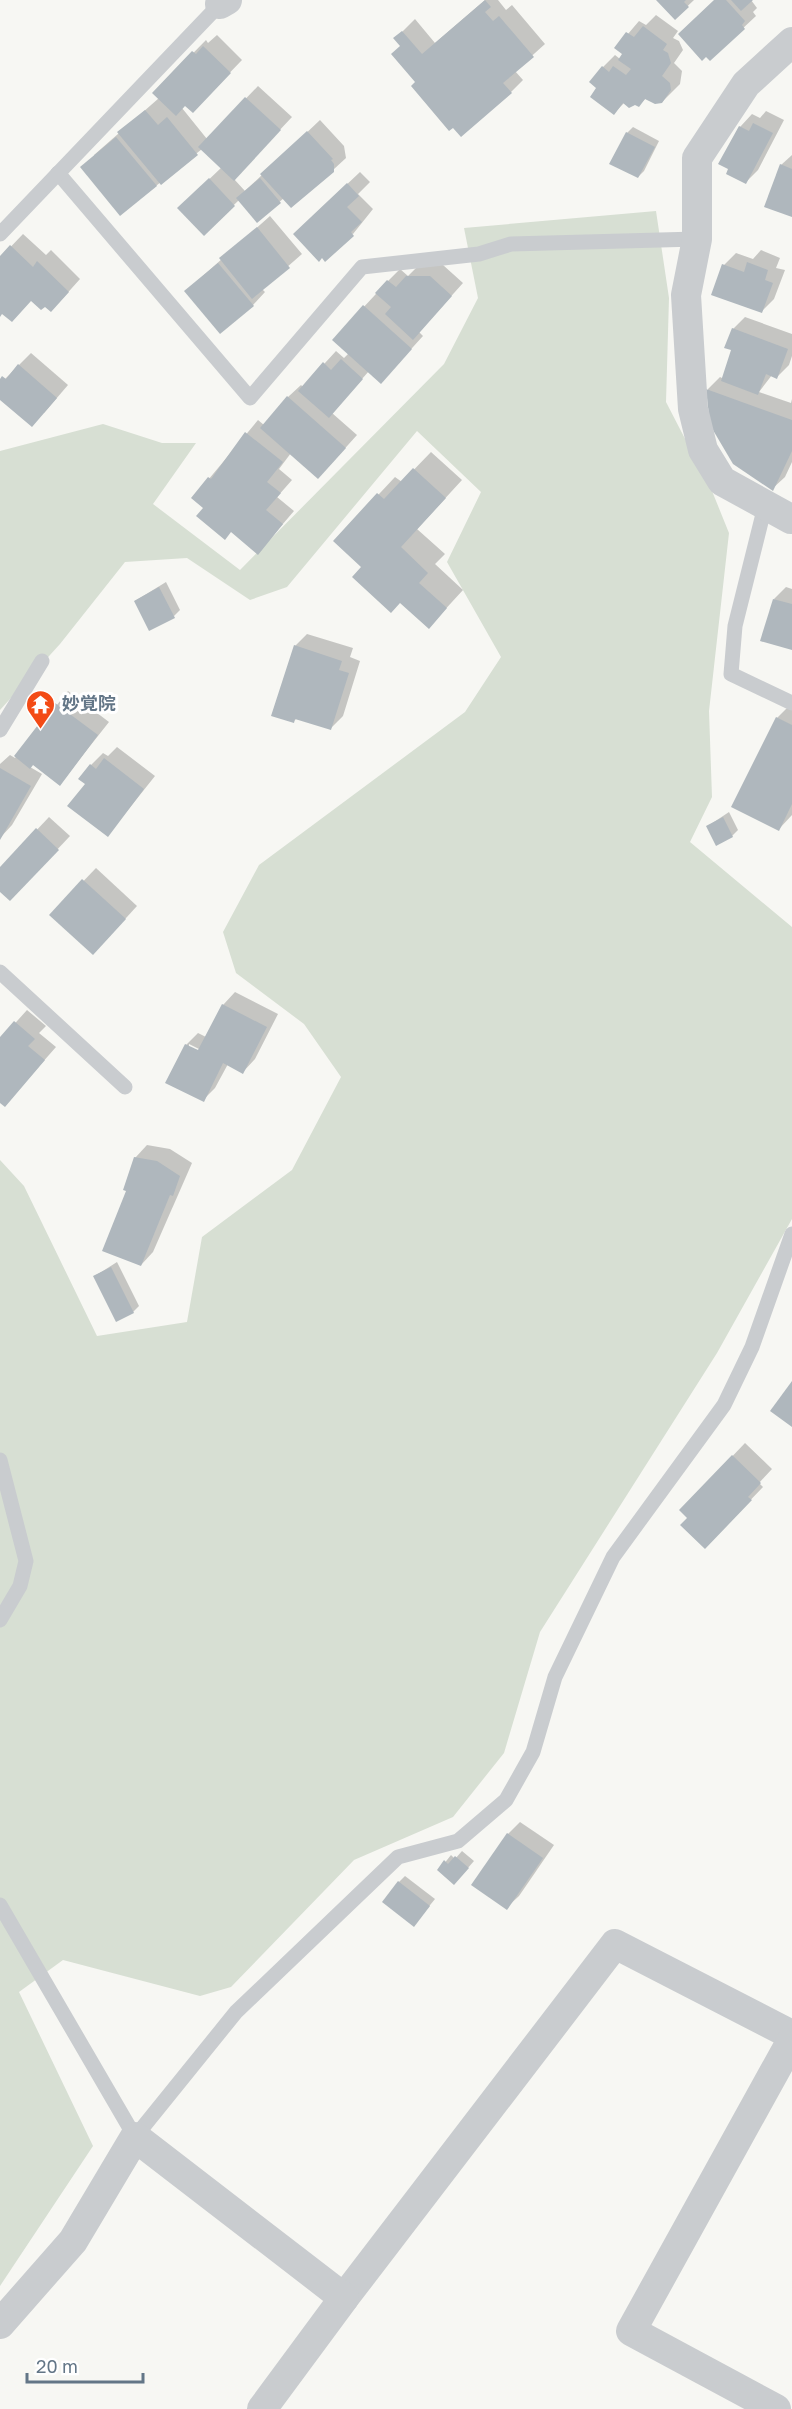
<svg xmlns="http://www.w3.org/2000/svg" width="792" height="2409" viewBox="0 0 792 2409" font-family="'Golos Text','Noto Sans JP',sans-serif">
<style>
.green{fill:#d7dfd3}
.shadow{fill:#0003;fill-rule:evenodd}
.building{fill:#afb7bd}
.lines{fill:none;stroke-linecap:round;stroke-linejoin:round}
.service{stroke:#c9cccf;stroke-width:15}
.minor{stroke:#c9cccf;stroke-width:30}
.labels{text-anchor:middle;stroke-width:6;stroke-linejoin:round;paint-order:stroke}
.poi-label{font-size:18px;font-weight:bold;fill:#637687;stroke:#fff;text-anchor:start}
</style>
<rect width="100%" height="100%" fill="#f7f7f3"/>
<path class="green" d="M656,211L669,298L666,402L712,491L729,533L709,711L712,797L690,842L792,927V1219L717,1353L540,1632L504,1753L453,1817L354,1860L231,1987L200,1996L63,1960L19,1992L93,2146L0,2286V1160L24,1186L97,1336L187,1322L202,1237L292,1170L341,1077L304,1024L236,973L223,932L259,865L465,712L501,657L447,562L481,492L417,431L287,587L250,600L187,558L125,562L60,644L0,710V451L103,424L162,443H196L153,504L240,570L444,364L478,298L464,228Z"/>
<g class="shadow">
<path d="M485,0H498L506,10L512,5L545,44L515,71L523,80L511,92L417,82L401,46L395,39L415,19L435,43Z"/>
<path d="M658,0H694L675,18Z"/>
<path d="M715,0H751L757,8L753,12L756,16L710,59Z"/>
<path d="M656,15L678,31L673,38L679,41L683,50L674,63L682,71L680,84L662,102L646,98L639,105L624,103L614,113L599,88L603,67L615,55L620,59L624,54L616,48L639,21L646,25Z"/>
<path d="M217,35L242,60L193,111L185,104L182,108L207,139L258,86L292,117L234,179L245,191L320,120L344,146L346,158L333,170L284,198L257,221L239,200L204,234L179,208L222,167L202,149L121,214L94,155L159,98L154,93L206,40L208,43Z"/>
<path d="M766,111L784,120L758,170L746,182L740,127L752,114L760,118Z"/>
<path d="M633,127L659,141L644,171L638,177L627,133Z"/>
<path d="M792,155V216L781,165Z"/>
<path d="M360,172L370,182L358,194L373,209L353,234L307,222Z"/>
<path d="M270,216L302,254L262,289L265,292L253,305L220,332L186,291Z"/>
<path d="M23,234L46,255L51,250L80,279L63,298L32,299L0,314V258Z"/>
<path d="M761,250L780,258L776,268L785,270L774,299L762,311L724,265L736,253L753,259Z"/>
<path d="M420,264L443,265L463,283L419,332L423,336L393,369L369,371L332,413L357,435L330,465L318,477L291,453L279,469L292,480L277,497L294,511L258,553L193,498L258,420L264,425L288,397L301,385L303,387L336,351L344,358L349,353L334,339L388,281L400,269L408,276Z"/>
<path d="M745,317L792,334V356L789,365L777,377L772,375L759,392L791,403L792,399V462L785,477L772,489L711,425L708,389L720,377L724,379L733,349V329Z"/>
<path d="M31,353L68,385L44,413L0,398V384Z"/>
<path d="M431,452L462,480L417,529L445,554L435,564L463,590L429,627L335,541L395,477L402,482Z"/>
<path d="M166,582L180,610L174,616L135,601Z"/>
<path d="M786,587L792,589V649L774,599Z"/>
<path d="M307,634L353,648L350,657L360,661L343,716L331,728L297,718L293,722L295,646Z"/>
<path d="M68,691L109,722L60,784L34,764L30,767L42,774L12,825L0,838V764L10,755L15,758Z"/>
<path d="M789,706L792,707V815L779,829L777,718Z"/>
<path d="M117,747L155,776L108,835L87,784L91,765L103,753L108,756Z"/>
<path d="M729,812L738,830L732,836L708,826Z"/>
<path d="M49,817L70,836L22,887L0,889V869Z"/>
<path d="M96,868L137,906L105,941L51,915Z"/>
<path d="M235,992L278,1014L255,1059L243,1072L228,1064L215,1088L203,1100L186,1045L198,1033L206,1037L223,1005ZM189,1044L205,1052L189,1048Z"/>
<path d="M27,1010L46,1026L39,1033L56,1047L5,1105L0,1101V1040Z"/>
<path d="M147,1145L170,1149L192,1163L153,1252L141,1265L128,1190L135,1158Z"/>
<path d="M117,1262L139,1306L133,1312L95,1276Z"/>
<path d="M745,1443L772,1469L759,1483L763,1487L717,1535L681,1510Z"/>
<path d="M520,1822L554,1845L519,1896L506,1908L508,1834Z"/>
<path d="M462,1851L474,1861L460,1877L439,1870L451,1855L455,1859Z"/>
<path d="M405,1876L435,1899L414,1925L399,1882Z"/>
</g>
<g class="building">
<path d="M485,0L491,7L485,12L493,21L499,16L534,57L503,83L512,93L461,137L453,128L449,131L411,86L415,82L391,54L400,46L393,38L402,31L422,54Z"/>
<path d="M656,0H686L684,2L689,7L675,20Z"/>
<path d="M714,0H726L745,21L742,25L745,29L710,61L706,57L702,61L678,34Z"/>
<path d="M731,0H753L741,11Z"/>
<path d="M643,26L667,44L663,50L668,53L671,63L662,76L670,83L671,90L662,103L655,104L645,99L639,107L635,105L629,108L623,103L614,115L590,97L596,88L589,82L602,66L609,72L613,66L626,75L631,69L618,60L622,54L614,48L626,32L634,37Z"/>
<path d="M203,46L231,73L193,113L185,106L176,116L152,93L192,51L196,54Z"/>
<path d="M245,97L281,130L234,181L198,147Z"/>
<path d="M145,110L158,125L167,117L198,155L161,185L117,132Z"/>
<path d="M753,123L773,133L746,184L726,174L728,169L718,164L739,126L749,131Z"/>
<path d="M307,131L333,159L331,160L334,164V172L291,208L260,174Z"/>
<path d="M626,132L655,147L638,178L609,164Z"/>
<path d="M116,137L157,186L120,216L80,167Z"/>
<path d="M780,164L792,169V217L764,207Z"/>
<path d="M209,178L235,206L204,236L177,208Z"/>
<path d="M260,178L281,203L257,223L236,198Z"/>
<path d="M347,183L359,196L347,207L362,222L351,232L354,236L325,262L322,258L319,262L293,234Z"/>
<path d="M257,227L290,268L252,299L219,258Z"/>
<path d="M10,245L33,267L37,261L69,292L51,312L45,307L41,310L31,301L12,322L2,314L0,317V256Z"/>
<path d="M747,262L768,270L765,280L773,283L762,313L711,295L722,264L744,272Z"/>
<path d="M218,263L254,306L220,334L184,291Z"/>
<path d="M406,276H430L452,296L413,340L385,314L391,307L375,293L387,280L396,287Z"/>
<path d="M363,305L412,349L381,384L332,340Z"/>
<path d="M732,328L788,349L777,379L766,374L758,395L721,381L731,350L724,348Z"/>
<path d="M341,359L363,379L329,418L298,391L323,362L331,370Z"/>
<path d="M18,364L57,398L32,427L0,400V379L2,376L6,379Z"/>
<path d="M706,389L792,420V451L773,491L733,464L710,425Z"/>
<path d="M287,396L346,448L318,479L260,428Z"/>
<path d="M245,432L283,462L267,482L281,493L266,510L283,524L258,555L231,532L225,540L196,516L203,508L191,498L208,477L211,479Z"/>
<path d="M413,468L446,498L401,547L428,573L419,583L447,608L429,629L400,603L391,613L352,577L361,567L333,541L377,493L384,499Z"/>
<path d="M159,587L175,618L149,631L134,601Z"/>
<path d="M773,599L792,604V650L760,641Z"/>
<path d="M294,645L342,661L339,670L349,673L331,730L295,719L294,723L271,716Z"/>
<path d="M55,703L98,735L60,786L33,765L30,769L14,756Z"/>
<path d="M776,717L792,725V804L779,831L731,807Z"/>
<path d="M104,758L144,789L108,837L67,806L85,784L78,779L90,764L96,769Z"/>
<path d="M0,768L31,786L0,840Z"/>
<path d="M723,817L733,837L716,846L706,826Z"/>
<path d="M36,828L59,850L10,901L0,892V867Z"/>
<path d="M82,879L126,919L93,955L49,915Z"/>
<path d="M222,1004L267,1027L243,1074L223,1063L204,1102L165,1083L185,1044L198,1050Z"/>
<path d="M14,1021L35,1039L28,1046L45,1060L5,1107L0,1103V1037Z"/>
<path d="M134,1157L157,1161L180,1176L173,1196L170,1195L141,1266L102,1251L126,1191L123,1190Z"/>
<path d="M111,1267L134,1313L116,1322L93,1276Z"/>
<path d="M792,1381V1427L770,1411Z"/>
<path d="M732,1455L761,1483L748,1497L752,1500L705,1549L680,1525L687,1518L679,1510Z"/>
<path d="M507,1833L543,1858L507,1910L471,1885Z"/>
<path d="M455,1856L469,1868L454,1885L437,1870L444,1860L448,1864Z"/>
<path d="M398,1881L430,1906L414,1927L382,1902Z"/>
</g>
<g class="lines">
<g class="service">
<path d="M58,173L250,398L362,267L479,254L511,244L697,239"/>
<path d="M0,234L220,4"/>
<path d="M765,506L735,626L731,674L792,703"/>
<path d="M0,730L42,661"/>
<path d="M0,972L125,1087"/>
<path d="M0,1460L26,1561L20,1586L0,1620"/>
<path d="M0,1905L135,2137L236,2012L398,1857L458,1841L506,1800L533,1752L555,1677L613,1557L724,1405L752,1347L792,1234"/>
</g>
<g class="minor">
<path d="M220,4L227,0"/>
<path d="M791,519L722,481L703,450L693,409L686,295L697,239V158L746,84L792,42"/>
<path d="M344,2298L615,1944L792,2035"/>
<path d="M0,2324L73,2241L135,2137L344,2298L262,2409"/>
<path d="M776,2409L631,2331L792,2040"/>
</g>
</g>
<defs>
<symbol id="temple-pin" viewBox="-11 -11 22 30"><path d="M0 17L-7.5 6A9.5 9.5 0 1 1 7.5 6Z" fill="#f34b16" stroke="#fff"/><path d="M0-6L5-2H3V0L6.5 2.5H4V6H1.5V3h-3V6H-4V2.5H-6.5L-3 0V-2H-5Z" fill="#fff"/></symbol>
</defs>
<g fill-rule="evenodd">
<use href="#temple-pin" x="24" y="688" width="33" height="45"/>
</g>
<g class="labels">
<g class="poi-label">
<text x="62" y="710">妙覚院</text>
</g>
</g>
<path d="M27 2373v9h116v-9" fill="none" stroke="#637687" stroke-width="3"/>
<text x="36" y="2373" font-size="18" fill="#637687" stroke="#ffffff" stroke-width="4.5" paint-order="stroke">20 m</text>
</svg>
